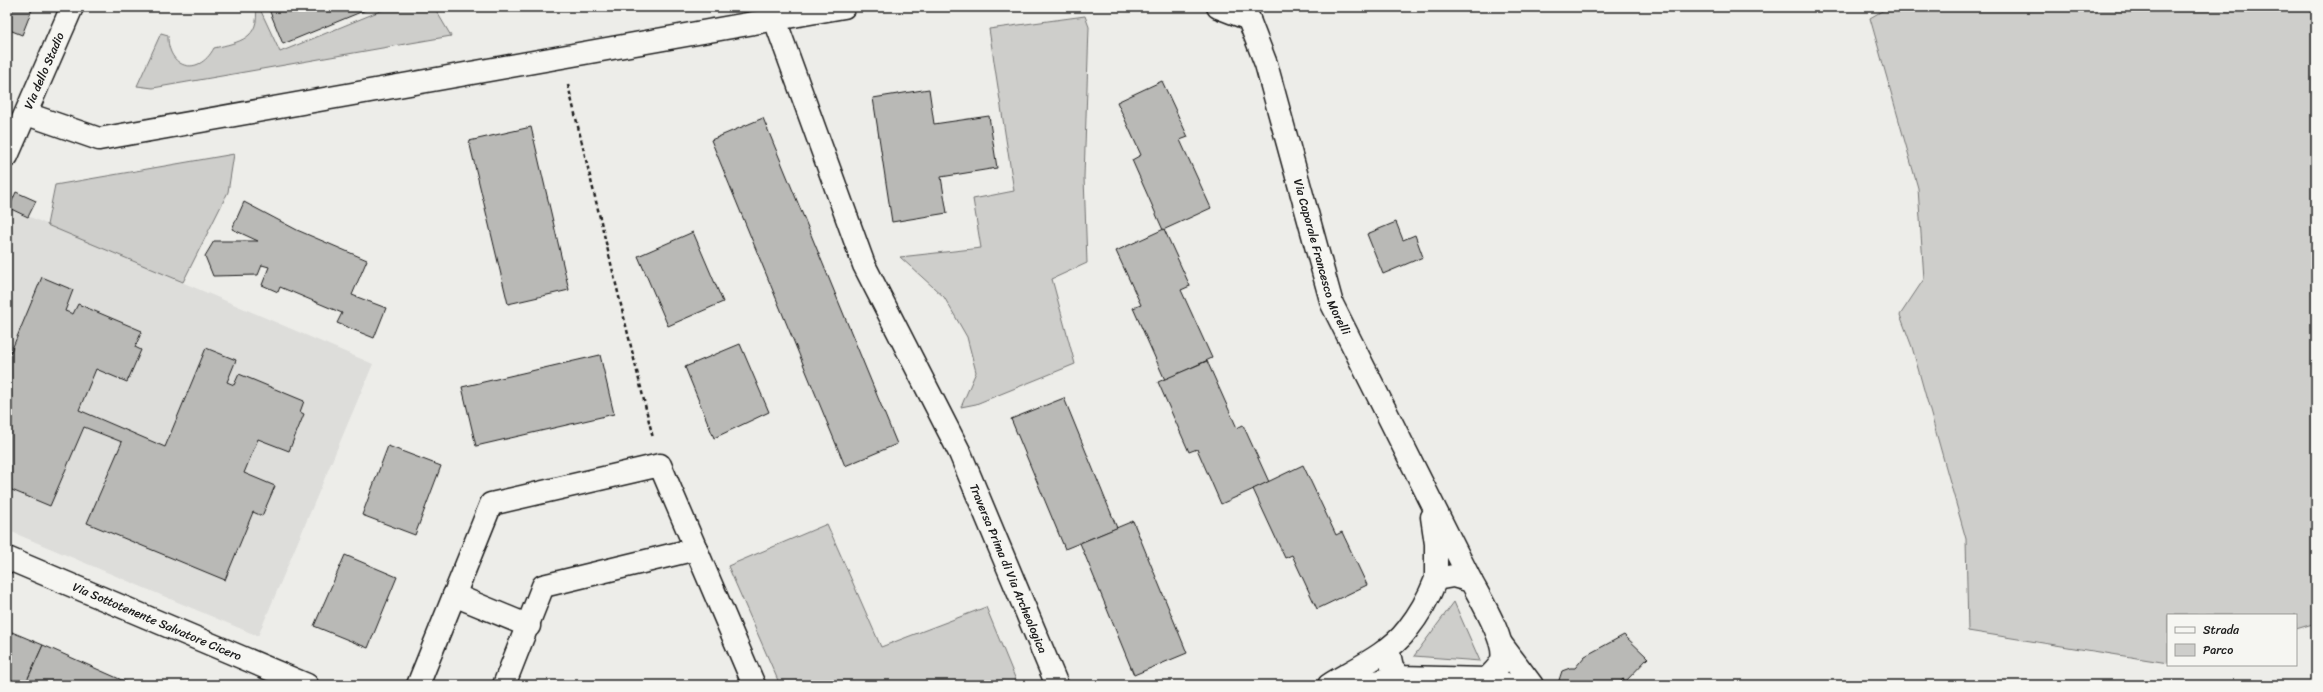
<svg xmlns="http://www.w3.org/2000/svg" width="2323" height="692" viewBox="0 0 2323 692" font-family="Sriracha,sans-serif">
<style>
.built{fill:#ddddda}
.green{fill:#cececb;stroke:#757574}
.building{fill:#b9b9b6;stroke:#1c1c1c}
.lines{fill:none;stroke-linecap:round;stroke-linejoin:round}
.street-casing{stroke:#1c1c1c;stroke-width:25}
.path{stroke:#1c1c1c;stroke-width:2.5;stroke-dasharray:4 3;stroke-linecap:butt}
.street{stroke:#f6f6f2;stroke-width:22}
.labels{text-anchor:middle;stroke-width:3;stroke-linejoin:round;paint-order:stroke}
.street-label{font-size:12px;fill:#1c1c1c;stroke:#f6f6f2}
</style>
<rect width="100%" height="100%" fill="#edede9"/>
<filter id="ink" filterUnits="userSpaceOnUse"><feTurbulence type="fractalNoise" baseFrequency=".025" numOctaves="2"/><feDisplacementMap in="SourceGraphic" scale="8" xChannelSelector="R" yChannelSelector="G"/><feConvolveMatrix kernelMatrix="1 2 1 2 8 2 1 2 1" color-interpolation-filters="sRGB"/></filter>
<g filter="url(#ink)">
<path class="built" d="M9,208L373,364L258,636L7,530V212Z"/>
<g class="green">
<path d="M256,7H259L280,52L390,7H434L451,36L153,88L137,86L161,33L168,35C167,68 198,78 214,48C240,42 260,39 256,7Z"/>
<path d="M1889,7H2316V623L2296,629V615H2168V663L1968,631L1966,539L1912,347L1900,315L1924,279L1918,188L1870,18Z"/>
<path d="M1085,16L1089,27L1084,177L1087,263L1052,279L1075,364L976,404L961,407L976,372L967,337L944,297L900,257L981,248L973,199L1014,191L989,29Z"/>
<path d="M234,154L228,192L183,282L47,225L55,185Z"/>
<path d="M827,524L881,647L986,607L1018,685H780L728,566Z"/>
<path d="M1454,602L1480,661L1414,656Z"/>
</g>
<g class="building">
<path d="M7,7H33L22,35L7,29Z"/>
<path d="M268,7H373L283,44Z"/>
<path d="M1162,81L1188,137L1180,140L1211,208L1163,230L1132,160L1141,155L1117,102Z"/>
<path d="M929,89L934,124L989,116L997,168L941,177L947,213L892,222L873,98Z"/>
<path d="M763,118L897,444L845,466L711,140Z"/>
<path d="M531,127L569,290L508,304L469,141Z"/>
<path d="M16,192L36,201L28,217L9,208Z"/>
<path d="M244,202L297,230L367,260L352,295L386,308L374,338L337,323L342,313L280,287L278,292L262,285L269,267L262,265L258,275L213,276L205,256L214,241H258L232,229Z"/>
<path d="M1396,222L1403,240L1415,235L1423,257L1383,274L1367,234Z"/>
<path d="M1164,229L1190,286L1181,290L1212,358L1165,380L1133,308L1141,305L1116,251Z"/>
<path d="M693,232L723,302L668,326L638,256Z"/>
<path d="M42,277L73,290L65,311L73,314L78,304L142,331L135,347L141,350L127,382L96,369L79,410L165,447L206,348L236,360L227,382L234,385L239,374L304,401L300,412L304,414L289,451L258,439L244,473L275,486L262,516L253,512L225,580L87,523L122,442L84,427L50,506L7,488V361Z"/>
<path d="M740,344L769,412L714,438L685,367Z"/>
<path d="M600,355L614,414L476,446L462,387Z"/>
<path d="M1207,361L1237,428L1243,425L1269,482L1221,504L1197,449L1189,452L1158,382Z"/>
<path d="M1064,398L1117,528L1065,549L1011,419Z"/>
<path d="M388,446L441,466L415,535L362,515Z"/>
<path d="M1303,465L1336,535L1342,532L1367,585L1317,609L1292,555L1285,558L1253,489Z"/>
<path d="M1133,521L1187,653L1134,675L1080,543Z"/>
<path d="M345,555L397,577L368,648L314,626Z"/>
<path d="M7,630L43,645L25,685H7Z"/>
<path d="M1624,635L1648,658L1626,681L1623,679L1617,685H1565L1559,680L1562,671L1570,668H1575L1585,656Z"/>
<path d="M43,645L133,685H25Z"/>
</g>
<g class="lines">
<defs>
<g id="street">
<path d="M1218,7L1249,19"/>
<path id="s1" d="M1244,7L1266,64L1332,304L1471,581"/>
<path id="s2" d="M775,20L864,265L960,453L1057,685"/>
<path d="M27,114L99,139L844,7"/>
<path id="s3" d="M7,156L72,7"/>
<path d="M1432,517L1436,544V579"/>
<path id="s4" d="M7,558L307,685"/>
<path d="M454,595L529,626"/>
<path d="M1502,645L1532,685"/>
<path d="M1487,679L1510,685"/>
<path d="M418,685L491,504L660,465L754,685"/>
<path d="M504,685L543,586L696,549"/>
<path d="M1329,685C1353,670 1390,653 1407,630C1419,615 1429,597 1436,579L1453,576L1471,581C1480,598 1506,641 1502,659C1500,667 1492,673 1487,679L1400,677L1392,667L1388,649"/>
<path d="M1360,685L1400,677"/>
</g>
</defs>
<use href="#street" class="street-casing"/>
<path class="path" d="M568,85L653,438"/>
<use href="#street" class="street"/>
</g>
</g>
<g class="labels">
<g class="street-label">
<text dy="4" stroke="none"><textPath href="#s3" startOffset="93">Via dello Stadio</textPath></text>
<text dy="4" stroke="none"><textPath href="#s1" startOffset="262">Via Caporale Francesco Morelli</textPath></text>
<text dy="4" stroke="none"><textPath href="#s2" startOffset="597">Traversa Prima di Via Archeologica</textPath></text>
<text dy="4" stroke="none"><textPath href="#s4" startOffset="163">Via Sottotenente Salvatore Cicero</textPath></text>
</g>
</g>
<rect width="2323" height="692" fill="none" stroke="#f6f6f2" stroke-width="24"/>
<rect x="12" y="12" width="2299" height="668" fill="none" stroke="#1c1c1c" stroke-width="1.5" filter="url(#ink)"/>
<rect x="2167" y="614" width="130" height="52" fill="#f6f6f2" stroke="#9f9f9c"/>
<rect x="2175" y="627" width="20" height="6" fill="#f6f6f2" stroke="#9f9f9c"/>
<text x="2203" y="634" font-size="12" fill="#1c1c1c">Strada</text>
<rect x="2175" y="644" width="20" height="12" fill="#cececb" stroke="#9f9f9c"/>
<text x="2203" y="654" font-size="12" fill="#1c1c1c">Parco</text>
</svg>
